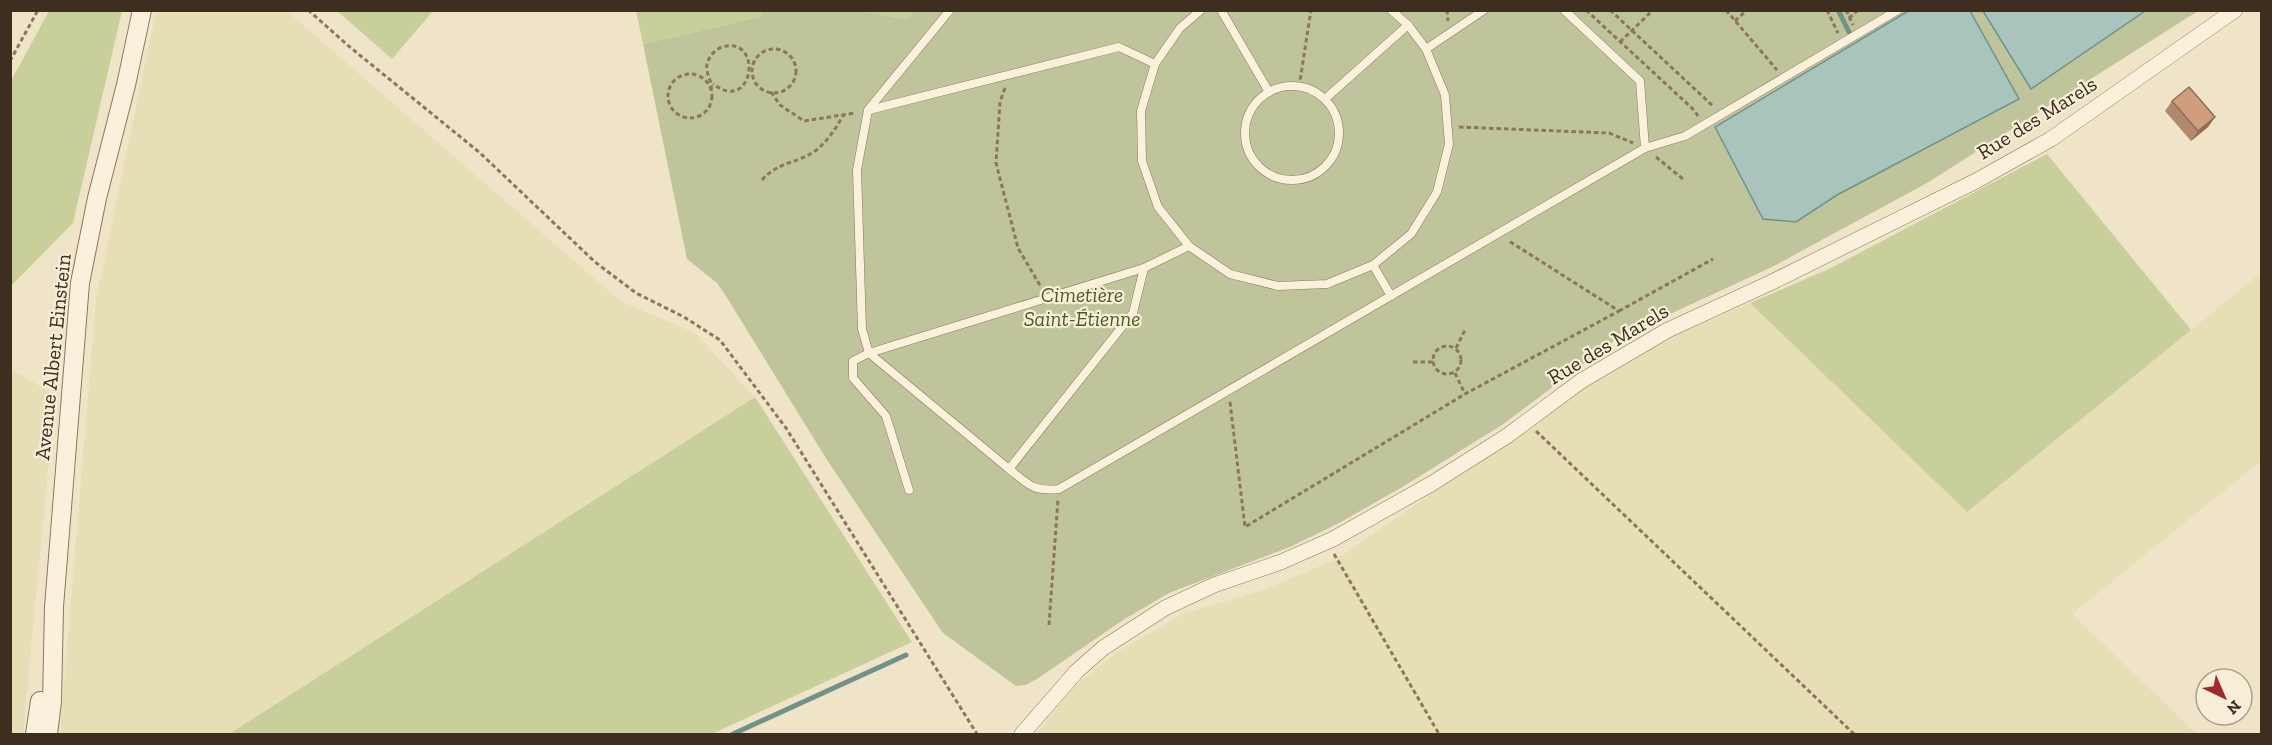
<svg xmlns="http://www.w3.org/2000/svg" width="2272" height="745" viewBox="0 0 2272 745" font-family="'Zilla Slab',serif">
<style>
.farmland{fill:#e6deb5}
.green{fill:#c9cf9b}
.cemetery{fill:#bfc49a}
.water{fill:#a9c4bc;stroke:#6f938a;stroke-width:1.5}
.lines{fill:none;stroke-linecap:round;stroke-linejoin:round}
.stream{stroke:#6f938a;stroke-width:5}
.service-casing{stroke:#8d765c;stroke-width:9}
.minor-casing{stroke:#8d765c;stroke-width:16}
.tertiary-casing{stroke:#8d765c;stroke-width:20}
.path{stroke:#8d765c;stroke-width:3;stroke-dasharray:4.5 3;stroke-linecap:butt}
.service{stroke:#faf1dc;stroke-width:8}
.minor{stroke:#faf1dc;stroke-width:15}
.tertiary{stroke:#faf1dc;stroke-width:18}
.wall{fill:#b2896c}
.shaded-wall{fill:#916f58}
.building{fill:#cf9f7d;stroke:#916f58;stroke-width:1.5}
.labels{text-anchor:middle;stroke-width:4.5;stroke-linejoin:round;paint-order:stroke}
.street-label{font-size:21px;fill:#3d2e20;stroke:#f7eed8}
.park-label{font-size:21px;font-style:italic;fill:#4d5a26;stroke:#f7eed8}
</style>
<rect width="100%" height="100%" fill="#f0e4c8"/>
<g class="farmland">
<path d="M156,11H287L620,301L695,333L755,397L229,734H60L96,301Z"/>
<path d="M2261,273V461L2072,614L2197,734H1036L1075,686L1117,652L1183,614L1263,590L1337,559L1524,430L1589,381L1675,335L1750,303L1967,512Z"/>
<path d="M11,369L55,395L23,734H10Z"/>
</g>
<g class="green">
<path d="M49,11H122L73,223L11,286V81Z"/>
<path d="M337,11H433L392,59Z"/>
<path d="M636,11H766L760,17L643,44Z"/>
<path d="M861,11H915L907,19Z"/>
<path d="M2047,154L2191,330L1967,512L1750,303L1831,268Z"/>
<path d="M755,397L912,642L712,734H229Z"/>
</g>
<path class="cemetery" d="M766,10L861,11L907,19L915,10L2198,11L1927,183L1772,267L1618,338L1502,425L1404,486L1339,523L1290,547L1169,593L1123,620L1037,679L1026,685L1016,686L943,633L827,460L726,296L717,283L687,259L643,44L760,17Z"/>
<g class="water">
<path d="M1910,10L1970,11L2019,99L1837,195L1796,222L1763,219L1715,127Z"/>
<path d="M1983,11H2145L2031,89Z"/>
</g>
<g class="lines">
<g class="stream">
<path d="M1838,10L1849,32"/>
<path d="M733,734L906,655"/>
</g>
<defs>
<g id="service">
<path d="M950,10L868,110L857,170L862,329L869,353L1009,469C1028,484 1033,492 1059,489L1645,148L1640,81L1564,10"/>
<path d="M1201,10L1180,28L1155,64L1141,111L1142,161L1158,207L1189,246L1230,274L1278,286L1327,284L1373,265L1411,234L1437,192L1449,144L1445,95L1426,49L1408,25L1391,10"/>
<path d="M1221,10L1269,92"/>
<path d="M1426,49L1484,10"/>
<circle cx="1292" cy="133" r="47"/>
<path d="M1325,99L1408,25"/>
<path d="M869,110L1119,47L1155,64"/>
<path d="M1645,148L1685,136L1898,10"/>
<path d="M1373,265L1391,296"/>
<path d="M1009,469L1133,313L1144,268"/>
<path d="M909,490L886,416L853,378V361L869,353L1144,268L1189,246"/>
</g>
<path id="minor" d="M1022,734L1077,671L1103,648L1165,608L1214,585L1281,562L1333,539L1431,484L1507,436L1581,381L1668,330L1770,283L1976,181L2051,139L2235,10"/>
<g id="tertiary">
<path d="M35,734L40,701"/>
<path d="M48,734L52,702L54,607L80,283L97,198L126,85L142,10"/>
</g>
</defs>
<use href="#service" class="service-casing"/>
<use href="#minor" class="minor-casing"/>
<use href="#tertiary" class="tertiary-casing"/>
<g class="path">
<path d="M308,10L351,48L479,152L595,262L636,293L684,317L720,340L786,428L977,734"/>
<path d="M1447,10L1448,21"/>
<path d="M1586,10L1694,110L1698,116"/>
<path d="M1610,10L1714,107"/>
<path d="M1726,10L1777,70"/>
<path d="M1827,10L1838,33"/>
<path d="M1846,10L1853,25"/>
<path d="M1849,18L1858,10"/>
<path d="M1735,21L1747,10"/>
<path d="M1620,42L1653,10"/>
<circle cx="774" cy="71" r="22"/>
<path d="M10,61L38,10"/>
<circle cx="690" cy="96" r="22"/>
<path d="M1299,87L1311,10"/>
<path d="M1005,88L1000,102L996,163L1018,248L1041,287"/>
<path d="M711,90C713,81 705,74 707,64C709,56 715,50 722,47C764,35 754,115 713,84"/>
<path d="M771,92L780,105L804,121L855,113"/>
<path d="M1459,127L1609,133L1633,143"/>
<path d="M1656,157L1683,179"/>
<path d="M762,180C779,161 796,164 815,151C828,141 836,128 844,114"/>
<path d="M1619,311L1713,259"/>
<circle cx="1447" cy="360" r="14"/>
<path d="M1456,348L1465,330"/>
<path d="M1413,362H1433"/>
<path d="M1455,373L1465,394"/>
<path d="M1230,402L1245,527L1465,394L1619,311L1509,241"/>
<path d="M1536,431L1854,734"/>
<path d="M1334,554L1439,734"/>
<path d="M1049,625L1058,499"/>
</g>
<use href="#service" class="service"/>
<use href="#minor" class="minor"/>
<use href="#tertiary" class="tertiary"/>
</g>
<path class="wall" d="M2172,101L2215,117L2208,127L2191,141L2165,111Z"/>
<path class="shaded-wall" d="M2215,117L2208,127L2191,141L2198,131Z"/>
<path class="building" d="M2189,87L2215,117L2198,131L2172,101Z"/>
<g class="labels">
<g class="street-label">
<text transform="translate(2037 118) rotate(-32)" y="7">Rue des Marels</text>
<text transform="translate(1608 344) rotate(-31)" y="7">Rue des Marels</text>
<text transform="translate(53 357) rotate(-84)" y="7">Avenue Albert Einstein</text>
</g>
<g class="park-label">
<text x="1082" y="302">Cimetière<tspan x="1082" dy="24">Saint-Étienne</tspan></text>
</g>
</g>
<rect width="2272" height="745" fill="none" stroke="#3d2e20" stroke-width="24"/>
<g transform="translate(2224 697) rotate(136)"><circle r="28" fill="#f7eed8" stroke="#ada18e" stroke-width="1.5"/>
<path d="M0-4.5L10 22L0 15L-10 22Z" fill="#9e2a2b"/>
<text y="-9" font-size="16" font-weight="bold" text-anchor="middle" fill="#3d2e20">N</text>
</g>
</svg>
